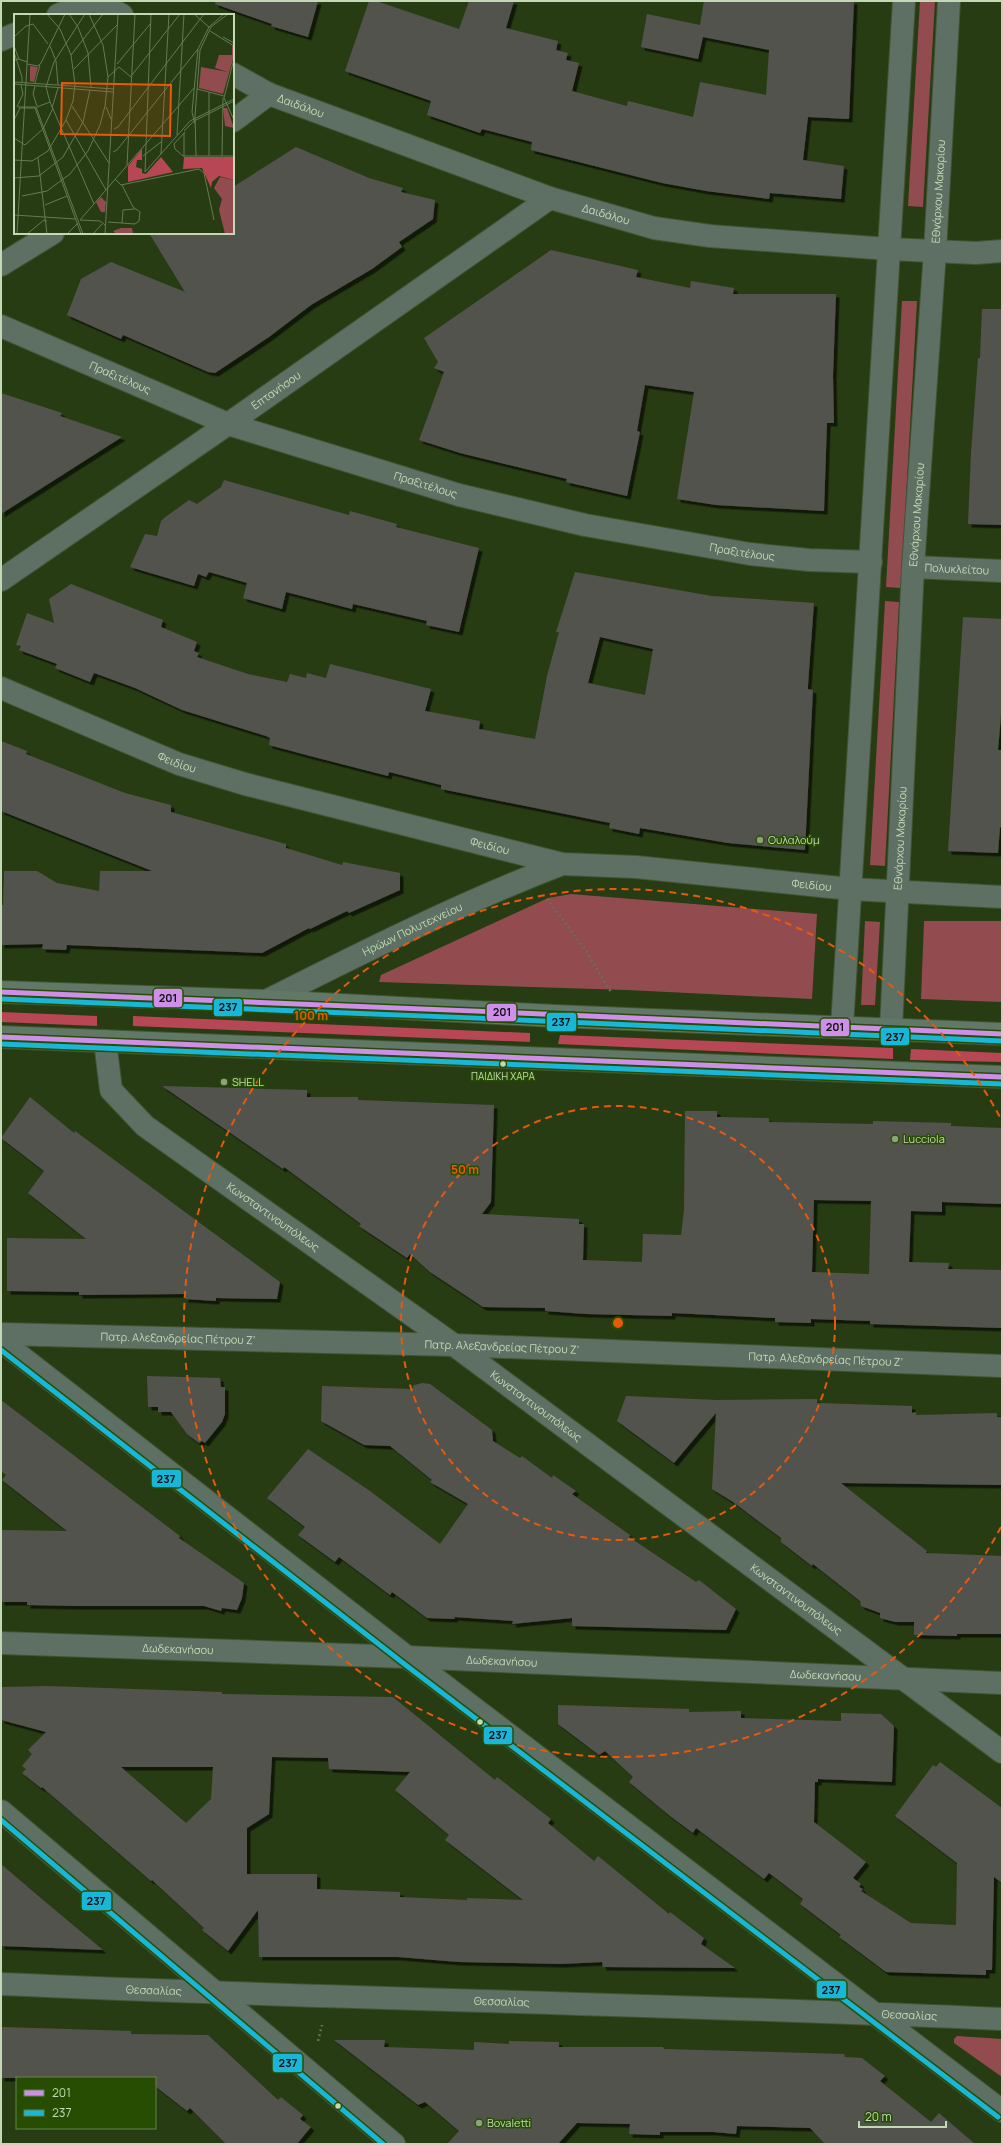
<svg xmlns="http://www.w3.org/2000/svg" width="1003" height="2145" viewBox="0 0 1003 2145" font-family="Manrope,sans-serif">
<style>
.green{fill:#924c50}
.forest{fill:#b74755}
.building{fill:#52534d;fill-rule:evenodd;filter:url(#shadow)}
.lines{fill:none;stroke-linecap:round;stroke-linejoin:round}
.minor-casing{stroke:#435534;stroke-width:24}
.major-casing{stroke:#435534;stroke-width:24}
.path{stroke:#627160;stroke-width:2.5;stroke-dasharray:2 3;stroke-linecap:butt}
.minor{stroke:#5e7064;stroke-width:22}
.major{stroke:#627867;stroke-width:22}
.bus-1-casing{stroke:#274d02;stroke-width:8}
.bus-2-casing{stroke:#274d02;stroke-width:8}
.bus-1{stroke:#ce8fe9;stroke-width:5}
.bus-2{stroke:#1ab6d8;stroke-width:5}
.ring{fill:none;stroke:#e8590c;stroke-width:2;stroke-dasharray:7 5}
.poi-dot{fill:#8ca27d;stroke:#274d02;stroke-width:1.5}
.bus-dot{fill:#c3d9b6;stroke:#274d02;stroke-width:1.5}
.labels{text-anchor:middle;stroke-width:3;stroke-linejoin:round;paint-order:stroke}
.bus-label{font-size:10px;fill:#c3d9b6;stroke:#274d02}
.street-label{font-size:11px;fill:#c3d9b6;stroke:#274d02}
.poi-label{font-size:11px;fill:#c3d9b6;stroke:#274d02;text-anchor:start}
.inset-road{fill:none;stroke:#657b54;stroke-width:1}
.view{fill:#e8590c;fill-opacity:0.15;stroke:#e8590c;stroke-width:2}
.inset-edge{fill:none;stroke:#c3d9b6;stroke-width:2}
.centre{fill:#e8590c;stroke:#274d02;stroke-width:2}
.ring-label{font-size:12px;text-anchor:middle;font-weight:bold;fill:#e8590c;stroke:#274d02;stroke-width:3;stroke-linejoin:round;paint-order:stroke}
.line-badge{stroke:#274d02;stroke-width:1.5}
.pale-badge-label{font-size:11px;text-anchor:middle;font-weight:bold;fill:#111}
</style>
<defs>
<filter id="shadow"><feDropShadow dx="3.5" dy="3.5" stdDeviation="0" flood-color="#0009"/></filter>
</defs>
<rect width="100%" height="100%" fill="#273c13"/>
<g class="green">
<path d="M920,1H935L923,207L908,206Z"/>
<path d="M902,301H917L901,588L886,587Z"/>
<path d="M885,601L899,602L885,866L870,865Z"/>
<path d="M571,894L817,914L812,999L627,990L379,982L381,975L548,898Z"/>
<path d="M865,921L880,922L875,1005H861Z"/>
<path d="M924,921H1002V1002L921,999Z"/>
<path d="M957,2036L1002,2039V2077L954,2043V2039Z"/>
</g>
<g class="forest">
<path d="M1,1012L97,1016V1026L1,1022Z"/>
<path d="M133,1016L530,1033V1042L133,1026Z"/>
<path d="M560,1035L893,1048V1059L558,1044Z"/>
<path d="M911,1049L1002,1053V1062L910,1060Z"/>
</g>
<g class="building">
<path d="M216,1H318L308,37L271,26L272,24L215,4Z"/>
<path d="M369,1H376L459,29L469,1H514L506,28L558,41L556,50L568,53L566,60L579,63L572,91L627,106L628,101L693,117L700,82L766,95L769,50L703,37L698,59L641,47L647,14L700,25L704,1H854L849,119L808,117L803,160L844,166L841,199L770,193L769,199L706,191L662,183L531,150L532,142L482,129L480,133L427,115L431,101L345,71Z"/>
<path d="M296,147L369,178L403,188L401,192L435,200L433,219L399,242L402,247L372,269L311,305L269,337L215,373L208,372L123,335L121,339L67,315L81,279L111,262L185,292L149,233H233V187Z"/>
<path d="M551,250L638,270L636,277L690,288L691,281L734,288L733,294H836L833,376L834,423H827L824,511L716,505L677,499L694,392L645,385L637,431L640,432L627,496L566,482L567,479L460,453L419,440L444,372L434,368L438,362L424,338Z"/>
<path d="M982,309H1002V525L968,524L971,453L978,358H980Z"/>
<path d="M1,393L62,413L60,416L122,437L1,514Z"/>
<path d="M224,480L349,515L350,511L397,524L396,527L479,548L459,632L426,625L427,621L353,604L352,609L286,592L282,609L243,598L247,583L209,572L206,577L198,574L194,586L130,567L145,534L157,536L161,521L164,518L189,500L197,504L221,487Z"/>
<path d="M575,572L712,596L814,603L808,685V689L813,690L805,850L728,843L640,828L639,834L609,828L610,823L441,789V785L389,772L388,776L310,756L269,745L270,738L266,736L182,710L135,688L94,673L90,682L55,668L57,664L19,650L21,646L16,645L27,613L54,623L49,599L71,584L163,620L161,627L197,642L194,651L199,653L197,657L248,674L287,682L290,674L306,678L307,673L326,678L330,664L431,689L425,711L480,721L479,729L535,739L547,676L559,632H556ZM600,637L653,649L645,695L588,683Z"/>
<path d="M963,617L1002,619V704L998,750H1002V828L1000,827L998,853L948,851Z"/>
<path d="M1,741L27,751L26,754L125,793L171,805V812L286,844V848L342,865L343,862L400,873V890L349,913L347,911L310,929L309,928L262,953L67,945L66,950L42,949L43,944L1,945V905H3L4,871H37L57,883L99,891L100,871H152L1,811Z"/>
<path d="M162,1086L307,1090V1097H358V1100L494,1105L491,1202L482,1214L579,1219V1224H584L583,1260L642,1262L643,1234L681,1235L684,1210L685,1111H717V1117L769,1118V1122L873,1124V1121L951,1123V1126L1002,1128V1204L942,1202V1212L911,1211L909,1262L949,1263L948,1269L1002,1270V1328L870,1324V1321L811,1319V1323L775,1322V1318L672,1313V1316L586,1314L545,1311V1308L483,1307L430,1272L410,1254L407,1258L359,1226L361,1224L284,1167L283,1169ZM814,1200L871,1201L869,1274L812,1272Z"/>
<path d="M30,1097L74,1133L75,1131L280,1282L277,1299L216,1298V1301L185,1299V1294L79,1295V1292L7,1291V1238L86,1239L28,1193L44,1171L1,1138Z"/>
<path d="M147,1376L220,1378L221,1387H225V1414L222,1422L205,1443L202,1441L199,1443L187,1434L171,1412H158V1407H148Z"/>
<path d="M423,1383L430,1384L492,1430L493,1441L520,1458L522,1456L552,1478L553,1475L576,1491L572,1494L630,1535L629,1537L696,1582L699,1580L736,1609L726,1630L572,1626V1618L512,1624L513,1621L454,1617L455,1619L427,1618L392,1592L390,1595L339,1557L335,1562L298,1535L305,1527L267,1498L308,1449L370,1491L440,1544L468,1504L430,1482L432,1480L390,1446L364,1445L321,1421L322,1386L412,1389L414,1385Z"/>
<path d="M626,1396L717,1400L817,1399V1403L912,1406V1413L916,1412V1415L997,1413V1417H1002V1485L841,1483L927,1551L926,1553L1002,1556V1634H957V1636L914,1635V1622H895L880,1618V1613L861,1606L860,1601L813,1564L812,1566L781,1542V1538L733,1502L712,1489L716,1413L674,1463L617,1421Z"/>
<path d="M1,1400L180,1536L179,1538L244,1583L242,1598L237,1610L222,1608L221,1611L204,1606H77L27,1605V1602H1V1530L67,1531L2,1480L6,1475L1,1471Z"/>
<path d="M48,1686L222,1692V1694L393,1697L495,1780L497,1777L551,1819L548,1823L594,1861L598,1856L669,1914L670,1912L704,1938L701,1944L735,1968L603,1967L602,1962L561,1964L459,1962L398,1957H259L258,1910L228,1951L202,1930L204,1928L152,1880L151,1881L42,1787L41,1788L22,1773L26,1769L22,1766L32,1754L28,1750L46,1732L1,1720V1687ZM272,1757L328,1758L329,1769L410,1772L395,1790L449,1835L445,1840L523,1900L467,1898V1900L400,1897V1892L317,1889V1874H247V1828L269,1814ZM121,1767H213L211,1799L186,1823Z"/>
<path d="M558,1705L689,1709V1712L741,1711V1718L841,1721V1713L881,1714L894,1726L892,1782L818,1779V1782H815L814,1822L866,1862L853,1878L861,1884L859,1887L863,1889L861,1891L911,1923L956,1925L957,1863L895,1816L933,1765L936,1767L940,1762L1002,1808V1883L994,1877L992,1970H986V1975L886,1972L839,1937L841,1935L800,1904L803,1899L769,1873L764,1879L696,1828L693,1833L670,1816L629,1782L633,1777L605,1751L599,1755L558,1724Z"/>
<path d="M1,1864L36,1894L103,1950L1,1946Z"/>
<path d="M2,2027L131,2031V2034L208,2035L278,2100L281,2097L303,2115L300,2119L311,2127L297,2144H226L190,2108L187,2111L155,2086V2078H1Z"/>
<path d="M334,2040H385L384,2047L474,2050V2042L509,2044V2041L559,2042V2047H663L664,2049L844,2054L845,2057L862,2058L885,2076L880,2081L931,2122L939,2113L975,2144H825L810,2128L737,2126L736,2134L713,2132H660V2135L629,2134L630,2124L577,2123L558,2144H447L459,2131L425,2102L418,2105Z"/>
</g>
<g class="lines">
<defs>
<g id="minor">
<path d="M96,1L122,15"/>
<path d="M58,15L91,1"/>
<path d="M1,40L15,34"/>
<path id="s1" d="M233,74L269,94L550,198L654,228L710,236L889,249L976,253L1002,251"/>
<path d="M233,121L269,94"/>
<path d="M1,265L53,233"/>
<path id="s2" d="M1,326L228,424L459,495L585,525L750,554L809,560L871,562"/>
<path id="s3" d="M913,567L1002,571"/>
<path id="s4" d="M1,580L228,424L550,198"/>
<path id="s5" d="M1,688L179,764L245,784L562,864L636,867L850,889L1002,897"/>
<path id="s6" d="M266,1001C363,952 461,903 562,864"/>
<path d="M842,1027L904,1"/>
<path id="s7" d="M891,1029L913,567L935,251L949,1"/>
<path id="s8" d="M105,1041L111,1090L145,1126L454,1345L1002,1752"/>
<path id="s9" d="M1,1334L454,1345L1002,1366"/>
<path d="M1,1341L407,1657L1002,2111"/>
<path id="s10" d="M1,1643L407,1657L1002,1683"/>
<path d="M1,1811L394,2144"/>
<path id="s11" d="M1,1984C335,1999 668,2004 1002,2019"/>
</g>
<g id="major">
<path d="M1,992L266,1001L555,1016L1002,1034"/>
<path d="M1,1037L1002,1077"/>
</g>
</defs>
<use href="#minor" class="minor-casing"/>
<use href="#major" class="major-casing"/>
<g class="path">
<path d="M547,899L586,951L611,992"/>
<path d="M318,2041L322,2025"/>
</g>
<use href="#minor" class="minor"/>
<use href="#major" class="major"/>
<defs>
<g id="bus-1">
<path d="M1,992C335,1003 668,1021 1002,1034"/>
<path d="M1,1037L1002,1077"/>
</g>
<g id="bus-2">
<path d="M1,999C335,1010 668,1028 1002,1041"/>
<path d="M1,1044L1002,1084"/>
<path d="M1,1350L403,1663L998,2117"/>
<path d="M1,1820L383,2144"/>
</g>
</defs>
<use href="#bus-1" class="bus-1-casing"/>
<use href="#bus-2" class="bus-2-casing"/>
<use href="#bus-1" class="bus-1"/>
<use href="#bus-2" class="bus-2"/>
</g>
<g class="ring">
<circle cx="618" cy="1323" r="217"/>
<path d="M1001 1527A434 434 0 1 1 1001 1119"/>
</g>
<g class="poi-dot">
<circle cx="760" cy="840" r="4"/>
<circle cx="224" cy="1082" r="4"/>
<circle cx="895" cy="1139" r="4"/>
<circle cx="479" cy="2123" r="4"/>
</g>
<g class="bus-dot">
<circle cx="503" cy="1064" r="3.5"/>
<circle cx="480" cy="1722" r="3.5"/>
<circle cx="338" cy="2106" r="3.5"/>
</g>
<g class="labels">
<g class="bus-label">
<text x="503" y="1080">ΠΑΙΔΙΚΗ ΧΑΡΑ</text>
</g>
<g class="street-label">
<text dy="4" stroke="none"><textPath href="#s1" startOffset="75">Δαιδάλου</textPath></text>
<text dy="4" stroke="none"><textPath href="#s7" startOffset="839">Εθνάρχου Μακαρίου</textPath></text>
<text dy="4" stroke="none"><textPath href="#s1" startOffset="399">Δαιδάλου</textPath></text>
<text dy="4" stroke="none"><textPath href="#s2" startOffset="130">Πραξιτέλους</textPath></text>
<text dy="4" stroke="none"><textPath href="#s4" startOffset="334">Επτανήσου</textPath></text>
<text dy="4" stroke="none"><textPath href="#s2" startOffset="454">Πραξιτέλους</textPath></text>
<text dy="4" stroke="none"><textPath href="#s7" startOffset="515">Εθνάρχου Μακαρίου</textPath></text>
<text dy="4" stroke="none"><textPath href="#s2" startOffset="778">Πραξιτέλους</textPath></text>
<text dy="4" stroke="none"><textPath href="#s3" startOffset="44">Πολυκλείτου</textPath></text>
<text dy="4" stroke="none"><textPath href="#s5" startOffset="191">Φειδίου</textPath></text>
<text dy="4" stroke="none"><textPath href="#s7" startOffset="191">Εθνάρχου Μακαρίου</textPath></text>
<text dy="4" stroke="none"><textPath href="#s5" startOffset="515">Φειδίου</textPath></text>
<text dy="4" stroke="none"><textPath href="#s5" startOffset="840">Φειδίου</textPath></text>
<text dy="4" stroke="none"><textPath href="#s6" startOffset="163">Ηρώων Πολυτεχνείου</textPath></text>
<text dy="4" stroke="none"><textPath href="#s8" startOffset="256">Κωνσταντινουπόλεως</textPath></text>
<text dy="4" stroke="none"><textPath href="#s9" startOffset="177">Πατρ. Αλεξανδρείας Πέτρου Ζ’</textPath></text>
<text dy="4" stroke="none"><textPath href="#s9" startOffset="501">Πατρ. Αλεξανδρείας Πέτρου Ζ’</textPath></text>
<text dy="4" stroke="none"><textPath href="#s9" startOffset="825">Πατρ. Αλεξανδρείας Πέτρου Ζ’</textPath></text>
<text dy="4" stroke="none"><textPath href="#s8" startOffset="580">Κωνσταντινουπόλεως</textPath></text>
<text dy="4" stroke="none"><textPath href="#s8" startOffset="904">Κωνσταντινουπόλεως</textPath></text>
<text dy="4" stroke="none"><textPath href="#s10" startOffset="177">Δωδεκανήσου</textPath></text>
<text dy="4" stroke="none"><textPath href="#s10" startOffset="501">Δωδεκανήσου</textPath></text>
<text dy="4" stroke="none"><textPath href="#s10" startOffset="825">Δωδεκανήσου</textPath></text>
<text dy="4" stroke="none"><textPath href="#s11" startOffset="153">Θεσσαλίας</textPath></text>
<text dy="4" stroke="none"><textPath href="#s11" startOffset="501">Θεσσαλίας</textPath></text>
<text dy="4" stroke="none"><textPath href="#s11" startOffset="909">Θεσσαλίας</textPath></text>
</g>
<g class="poi-label">
<text x="768" y="844">Ουλαλούμ</text>
<text x="232" y="1086">SHELL</text>
<text x="903" y="1143">Lucciola</text>
<text x="487" y="2127">Bovaletti</text>
</g>
</g>
<g transform="translate(14 14)">
<rect width="220" height="220" fill="#273c13"/>
<path d="M218,31L220,33V42L209,80L185,74L187,53L214,58L201,54L205,41H218ZM16,52L24,53L20,68L16,67ZM209,94H213L220,114L211,112ZM206,163L220,166V220H211L205,196L208,185L200,174ZM87,183L92,188L91,198H87L82,188ZM107,214H118L119,220H102L99,217Z" fill="#924c50"/>
<path d="M128,135V146H123L122,153L128,155V159L132,160L147,143L159,158L114,168V152ZM170,143H220V166L205,162L198,168L197,174L188,154L169,155Z" fill="#b74755"/>
<path class="inset-road" d="M55,0L64,13L74,39L77,74M71,0L40,48L32,73L36,88L80,190M180,0L195,13M196,17L220,32M0,23L12,12L19,10L34,30M209,23L220,29M0,32L5,45M36,32L42,47L44,71M0,38L8,63V68M57,41L89,0M220,45L210,84L220,106M0,46L5,45L13,48M13,50L24,52L27,49L51,0M103,50L137,9M60,55L103,11M118,61L166,0M94,63L105,53L117,63M0,68L100,75M21,69L26,51M0,70L99,78M21,72L19,80L23,92M183,75L210,82M58,92L95,149M3,93L9,80L7,71M4,93H22L69,220M23,93L36,88M92,93L97,105M21,94L67,220M38,94L44,74M0,106L6,94H21M52,106L92,176M181,110L178,98L184,35L195,13L210,0M100,115L104,113L190,0M170,117L180,107L220,87M171,118L160,130L161,135L169,142H220M163,121L170,0M0,124L11,131L29,115L39,94M99,138L103,136L184,35M147,140L155,0M129,142L147,128M170,142V119M182,142L181,102L186,36L197,13L214,0M195,142V78M208,142L209,84M24,144L33,220M0,146L18,147L34,137L52,106L59,87L61,70L57,41L46,15L33,0M113,151L121,0M131,158L137,0M131,158L176,107L220,85M0,164L25,162L49,143L69,108L76,76M101,165L107,171L185,155L190,159L200,206M8,182L33,177L56,160L74,137L86,111L91,92L94,63L89,31L75,0M31,191L53,182M0,201L61,205M66,206L180,74M66,206L86,207L91,211M94,208L121,210L125,207L126,198L119,193L108,171M108,209L109,196L121,195M3,220L16,0M13,220L30,206L33,207M53,220L64,209M79,220L88,210M91,220L104,0"/>
<path class="view" d="M48,69L157,71L156,122L47,120Z"/>
<rect width="220" height="220" class="inset-edge"/>
</g>
<circle cx="618" cy="1323" r="6" class="centre"/>
<g class="ring-label">
<text x="311" y="1020">100 m</text>
<text x="465" y="1174">50 m</text>
</g>
<g class="line-badge">
<rect x="153" y="988" width="30" height="20" rx="4" fill="#ce8fe9"/>
<rect x="213" y="998" width="30" height="19" rx="4" fill="#1ab6d8"/>
<rect x="486" y="1003" width="31" height="19" rx="4" fill="#ce8fe9"/>
<rect x="546" y="1012" width="31" height="20" rx="4" fill="#1ab6d8"/>
<rect x="820" y="1018" width="30" height="19" rx="4" fill="#ce8fe9"/>
<rect x="880" y="1027" width="30" height="19" rx="4" fill="#1ab6d8"/>
<rect x="151" y="1469" width="31" height="19" rx="4" fill="#1ab6d8"/>
<rect x="483" y="1726" width="30" height="19" rx="4" fill="#1ab6d8"/>
<rect x="81" y="1891" width="31" height="20" rx="4" fill="#1ab6d8"/>
<rect x="816" y="1980" width="31" height="19" rx="4" fill="#1ab6d8"/>
<rect x="272" y="2053" width="31" height="20" rx="4" fill="#1ab6d8"/>
</g>
<g class="pale-badge-label">
<text x="168" y="1002">201</text>
<text x="228" y="1011">237</text>
<text x="502" y="1016">201</text>
<text x="561" y="1026">237</text>
<text x="835" y="1031">201</text>
<text x="895" y="1041">237</text>
<text x="166" y="1483">237</text>
<text x="498" y="1739">237</text>
<text x="96" y="1905">237</text>
<text x="831" y="1994">237</text>
<text x="288" y="2067">237</text>
</g>
<rect width="1003" height="2145" fill="none" stroke="#c3d9b6" stroke-width="4"/>
<rect x="16" y="2077" width="140" height="52" fill="#274d02" stroke="#65854a"/>
<rect x="24" y="2090" width="20" height="6" fill="#ce8fe9" stroke="#65854a"/>
<text x="52" y="2097" font-size="12" fill="#c3d9b6">201</text>
<rect x="24" y="2110" width="20" height="6" fill="#1ab6d8" stroke="#65854a"/>
<text x="52" y="2117" font-size="12" fill="#c3d9b6">237</text>
<path d="M859 2121v6h87v-6" fill="none" stroke="#c3d9b6" stroke-width="2"/>
<text x="865" y="2121" font-size="12" fill="#c3d9b6" stroke="#274d02" stroke-width="3" paint-order="stroke">20 m</text>
</svg>
